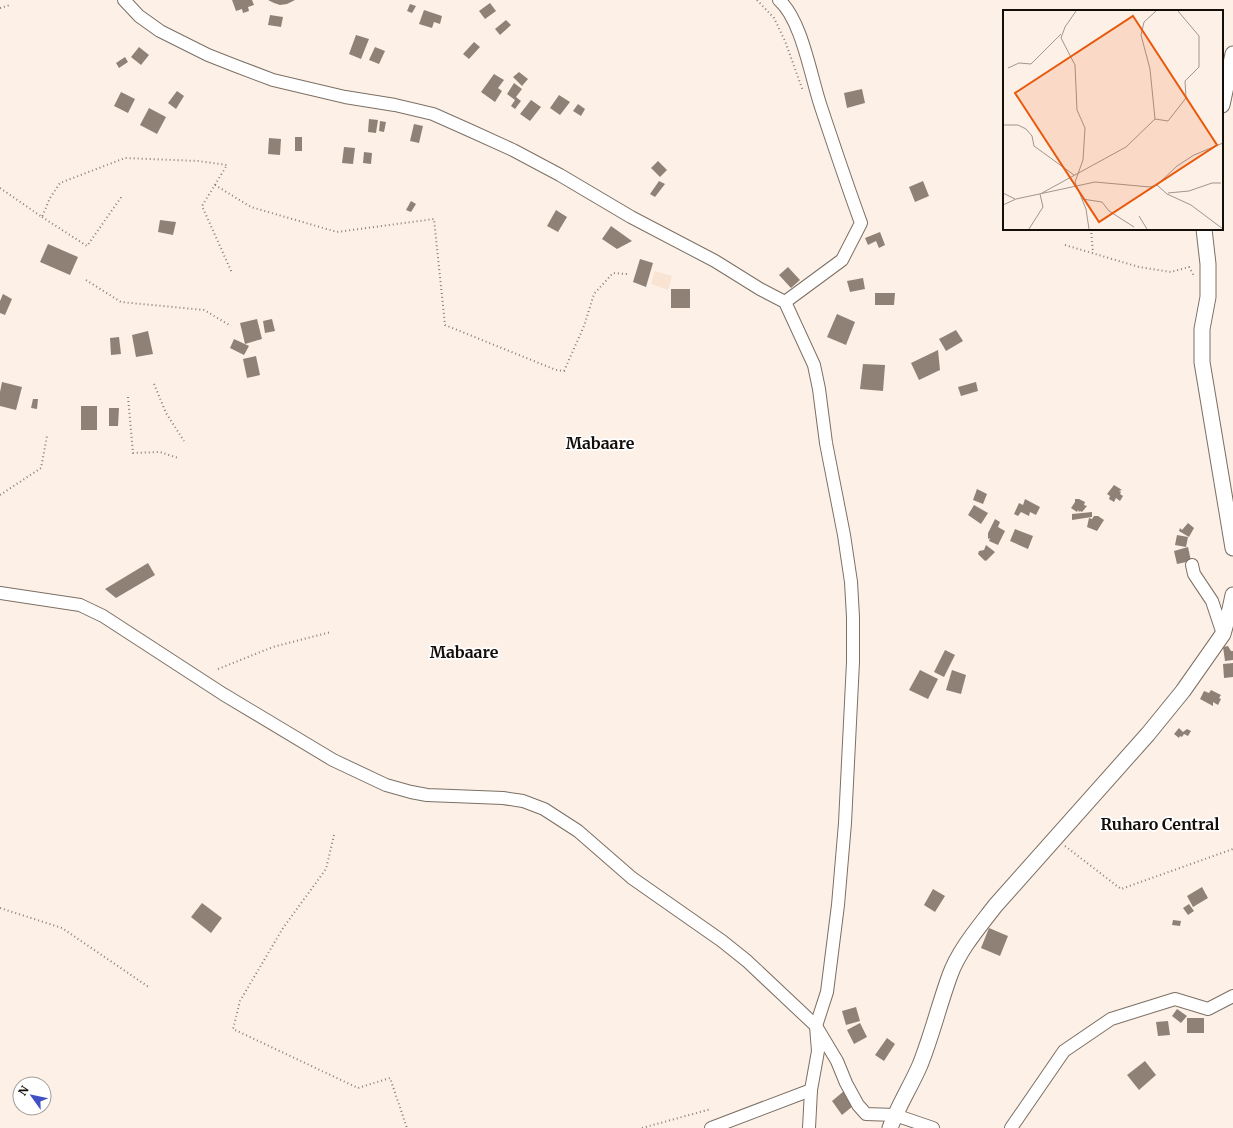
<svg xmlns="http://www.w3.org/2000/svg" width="1233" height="1128" viewBox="0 0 1233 1128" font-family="Merriweather,serif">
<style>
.built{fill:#f9e3d2}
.building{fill:#8f8176}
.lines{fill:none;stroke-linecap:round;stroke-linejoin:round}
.minor-casing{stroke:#7c6f64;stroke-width:14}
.tertiary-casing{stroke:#7c6f64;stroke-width:17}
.path{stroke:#877f78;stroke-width:2;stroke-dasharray:1 3;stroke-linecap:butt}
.minor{stroke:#fff;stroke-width:12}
.tertiary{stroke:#fff;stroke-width:15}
.labels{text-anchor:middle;stroke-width:3.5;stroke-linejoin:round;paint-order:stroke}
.quarter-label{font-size:16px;font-weight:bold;fill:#130e0a;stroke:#fff}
.inset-road{fill:none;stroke:#9f968f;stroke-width:1}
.view{fill:#e8590c;fill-opacity:0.15;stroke:#e8590c;stroke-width:2}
.inset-edge{fill:none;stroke:#130e0a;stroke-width:2}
</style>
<rect width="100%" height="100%" fill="#fdf1e7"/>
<path class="built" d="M655,271L672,276L668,290L651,284Z"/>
<g class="building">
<path d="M232,0H252L254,5L248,7L249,11L243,13L242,9L236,11Z"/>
<path d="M268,0H295L287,4L280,5L274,3Z"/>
<path d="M490,3L496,11L485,19L479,11Z"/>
<path d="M410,4L416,6L412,13L407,11Z"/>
<path d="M424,10L442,16L440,24L434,22L432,28L419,24Z"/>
<path d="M270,15L283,17L281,27L268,25Z"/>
<path d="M506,20L511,25L500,35L495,29Z"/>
<path d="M356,35L369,39L361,59L349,54Z"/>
<path d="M474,42L480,47L469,59L463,54Z"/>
<path d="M139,47L149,55L141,65L131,57Z"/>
<path d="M375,47L385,51L379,64L369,60Z"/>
<path d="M125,57L128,62L119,68L116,63Z"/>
<path d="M519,72L528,79L522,86L513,77Z"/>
<path d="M494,74L504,80L498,88L502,91L495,102L481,92Z"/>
<path d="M514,83L522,89L516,97L521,101L515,109L511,106L515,100L507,94Z"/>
<path d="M862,89L865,103L847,108L844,93Z"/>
<path d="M177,91L184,96L176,109L168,103Z"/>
<path d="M121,92L135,99L128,113L114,106Z"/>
<path d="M559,95L570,102L560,115L550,108Z"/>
<path d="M531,100L541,107L530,121L520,114Z"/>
<path d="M578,104L585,109L581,116L573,111Z"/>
<path d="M149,108L166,117L157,134L140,125Z"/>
<path d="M369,119L378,120L376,133L368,132Z"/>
<path d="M380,121L386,122L384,132L379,131Z"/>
<path d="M414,124L423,126L419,143L410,141Z"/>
<rect x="295" y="137" width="7" height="14"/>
<path d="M269,138L281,139L280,155L268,154Z"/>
<path d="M344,147L355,148L353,164L342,163Z"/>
<path d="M364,152L372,153L371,164L363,163Z"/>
<path d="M658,161L667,170L660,177L651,168Z"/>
<path d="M659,181L665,184L655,197L650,194Z"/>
<path d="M923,181L929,196L915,202L909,187Z"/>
<path d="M411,201L416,204L411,212L406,210Z"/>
<path d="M556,210L567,217L558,232L547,226Z"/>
<path d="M160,220L176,222L173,235L158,232Z"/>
<path d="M611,226L632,241L617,249L602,239Z"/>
<path d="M880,232L885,245L879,248L876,241L868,245L865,238Z"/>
<path d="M48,244L78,257L70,275L40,262Z"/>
<path d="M640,259L653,263L646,287L633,282Z"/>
<path d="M788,267L800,280L791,288L779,275Z"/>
<path d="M863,278L865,289L850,292L847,281Z"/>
<rect x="671" y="289" width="19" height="19"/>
<path d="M875,293H895L894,305H875Z"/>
<path d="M3,294L12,299L5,315L0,313V301Z"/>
<path d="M837,314L855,322L846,345L827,337Z"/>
<path d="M257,319L262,339L245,344L240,323Z"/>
<path d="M272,319L275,331L265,333L263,321Z"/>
<path d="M956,330L963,341L946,351L939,339Z"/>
<path d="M148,331L153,354L136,357L132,335Z"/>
<path d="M119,337L121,354L111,355L110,338Z"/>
<path d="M234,339L249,346L244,355L230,348Z"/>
<path d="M938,350L940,370L919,380L911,363Z"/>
<path d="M256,356L260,375L247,378L243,359Z"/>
<path d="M863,364L885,365L883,391L860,389Z"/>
<path d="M2,382L22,387L16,410L0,406V392Z"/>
<path d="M976,382L978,391L961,396L958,387Z"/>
<path d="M33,399H38L37,409L31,408Z"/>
<rect x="81" y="406" width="16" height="24"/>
<path d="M109,408H119L118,426H109Z"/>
<path d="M1114,485L1122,490L1119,491L1121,492L1120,494L1123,496L1120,501L1116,498L1114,502L1109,499L1110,496L1107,494Z"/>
<path d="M977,489L987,494L983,504L973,500Z"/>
<path d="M1025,499L1040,507L1036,515L1030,512L1029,516L1021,512L1018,516L1014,514L1019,503L1023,505Z"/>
<path d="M1075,499H1079L1085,502L1084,505L1087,506L1082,512L1080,511L1079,512L1078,510L1077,512L1071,508L1075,502Z"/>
<path d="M974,505L988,513L981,524L968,515Z"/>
<path d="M1092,512V517L1072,520V514Z"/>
<path d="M1094,516H1098L1104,520L1097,531L1087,527L1089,518L1092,519Z"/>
<path d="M995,519L1000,522L998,527L1005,531L998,545L989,541L990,538L988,539V533Z"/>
<path d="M1188,523L1194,528L1189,537L1179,531L1180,528L1182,530Z"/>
<path d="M1015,529L1033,536L1028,549L1010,541Z"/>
<path d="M1177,535L1188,537L1186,547L1175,545Z"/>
<path d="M986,545L995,552L986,561L985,560V561L978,554L979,551L984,550Z"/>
<path d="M1188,547L1191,561L1177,564L1174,551Z"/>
<path d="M148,563L155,575L116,598L105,589Z"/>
<path d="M1228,646L1231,651H1233V660L1225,661L1223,647Z"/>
<path d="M945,650L955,655L944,677L934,672Z"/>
<path d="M1233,663V677L1224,678L1223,664Z"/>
<path d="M920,670L938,679L928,699L909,690Z"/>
<path d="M952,670L966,675L961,694L946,690Z"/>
<path d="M1211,690L1221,695L1219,698L1221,699L1218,705L1213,702V706L1200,699L1204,691L1209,693Z"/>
<path d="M1179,728L1183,732L1187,729L1191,731L1188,736L1184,734L1182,737L1180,736L1179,738L1174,734Z"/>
<path d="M1202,887L1208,898L1193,907L1187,896Z"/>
<path d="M933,889L945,896L935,912L924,905Z"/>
<path d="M202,903L222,918L211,933L191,917Z"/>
<path d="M1189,904L1194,911L1188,915L1183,908Z"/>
<path d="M1173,920L1181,921L1180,926L1172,925Z"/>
<path d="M989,928L1008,936L1000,956L981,948Z"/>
<path d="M856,1007L860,1021L846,1025L842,1011Z"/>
<path d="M1177,1009L1187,1016L1181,1023L1172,1016Z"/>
<rect x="1187" y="1018" width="17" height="15"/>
<path d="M1168,1021L1170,1035L1158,1036L1156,1022Z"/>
<path d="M860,1023L867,1037L854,1044L847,1030Z"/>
<path d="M887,1038L895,1044L884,1061L875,1055Z"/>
<path d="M1145,1061L1156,1075L1139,1090L1127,1075Z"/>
<path d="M844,1091L853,1106L842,1115L832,1101Z"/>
</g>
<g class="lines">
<defs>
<g id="minor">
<path d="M124,0L139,16L160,31L208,55L236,66L273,80L345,97L395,105L433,114L469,130L513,150L560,175L631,217L715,261L760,289L785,302L814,365L819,389L826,443L844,535L851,582L853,617V662L845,823L838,905L827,992L816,1026L818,1051L811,1090L809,1128"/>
<path d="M779,0C802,20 811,78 821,107C834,146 847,185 861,223L842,260L785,302"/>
<path d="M1192,565L1194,574L1212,601L1223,634"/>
<path d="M0,593L80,605L103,616L223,694L333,760L386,785L411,792L427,795L503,798L523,801L544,809L578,831L632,878L722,941L747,961L816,1026L837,1061L846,1083L858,1105L866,1114L895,1115L933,1128"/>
<path d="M711,1128L811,1090"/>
<path d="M1011,1128L1064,1051L1111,1019L1175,999L1208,1009L1233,996"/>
</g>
<g id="tertiary">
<path d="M1222,105L1233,54"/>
<path d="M1204,229L1208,264V297L1202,329V362L1233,548"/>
<path d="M890,1128C898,1106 911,1086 920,1065C932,1035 939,1005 950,975C959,950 979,927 995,906L1148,734L1183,691L1223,634L1230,609L1233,595"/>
</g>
</defs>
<use href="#minor" class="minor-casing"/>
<use href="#tertiary" class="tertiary-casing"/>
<g class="path">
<path d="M757,0L774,18L785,41L803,91"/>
<path d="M0,8L10,5"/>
<path d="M215,185L251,207L337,232L434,219L445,325L556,370L564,371L584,326L594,294L613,273L627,274"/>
<path d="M0,188L42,217L50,198L60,183L125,158L198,161L227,165L202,206L232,273"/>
<path d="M42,217L87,246L122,196"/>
<path d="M1091,229L1093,253"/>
<path d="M1065,245L1139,267L1171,272L1189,267L1194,276"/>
<path d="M86,280L121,302L204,310L231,326"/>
<path d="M154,384L166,413L184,441"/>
<path d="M128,397L133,453L160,452L178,458"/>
<path d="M0,495L41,468L47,436"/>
<path d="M218,669L273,647L331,632"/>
<path d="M334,835L326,869L283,928L240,1001L233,1029L358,1088L390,1078L407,1128"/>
<path d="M1065,846L1121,889L1233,849"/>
<path d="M0,908L62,928L150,988"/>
<path d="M642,1128L711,1109"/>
</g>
<use href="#minor" class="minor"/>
<use href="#tertiary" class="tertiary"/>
</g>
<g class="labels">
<g class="quarter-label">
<text x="600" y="449">Mabaare</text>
<text x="464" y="658">Mabaare</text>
<text x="1160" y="830">Ruharo Central</text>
</g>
</g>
<g transform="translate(1003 10)">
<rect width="220" height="220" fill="#fdf1e7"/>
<path class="inset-road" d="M73,1L62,17L58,28L72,55L74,100L82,118L80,150L72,172L83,199L86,219M5,58L16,53L28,54L58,24M152,109L165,111L183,88L182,71L196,57V26L175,1M0,115H15L23,119L29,126L31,136L71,165M154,175L164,184L188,195L220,219M0,183L12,189M39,183L123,137L152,109L147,59L138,25L141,12L153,1M165,183L186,181L209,173H218M79,189L99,192L106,201L131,217M0,195L13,189L92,172L147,177L154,175L174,156L191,145L220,133M136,206L144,219M26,219L40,197L37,184"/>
<path class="view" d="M130,6L214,135L96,212L12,83Z"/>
<rect width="220" height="220" class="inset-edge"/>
</g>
<g transform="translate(32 1096) rotate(303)"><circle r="19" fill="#ffffff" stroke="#a19f9d"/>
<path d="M0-3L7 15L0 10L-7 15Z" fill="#4151c5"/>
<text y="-6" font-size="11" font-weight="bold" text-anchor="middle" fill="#130e0a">N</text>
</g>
</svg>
